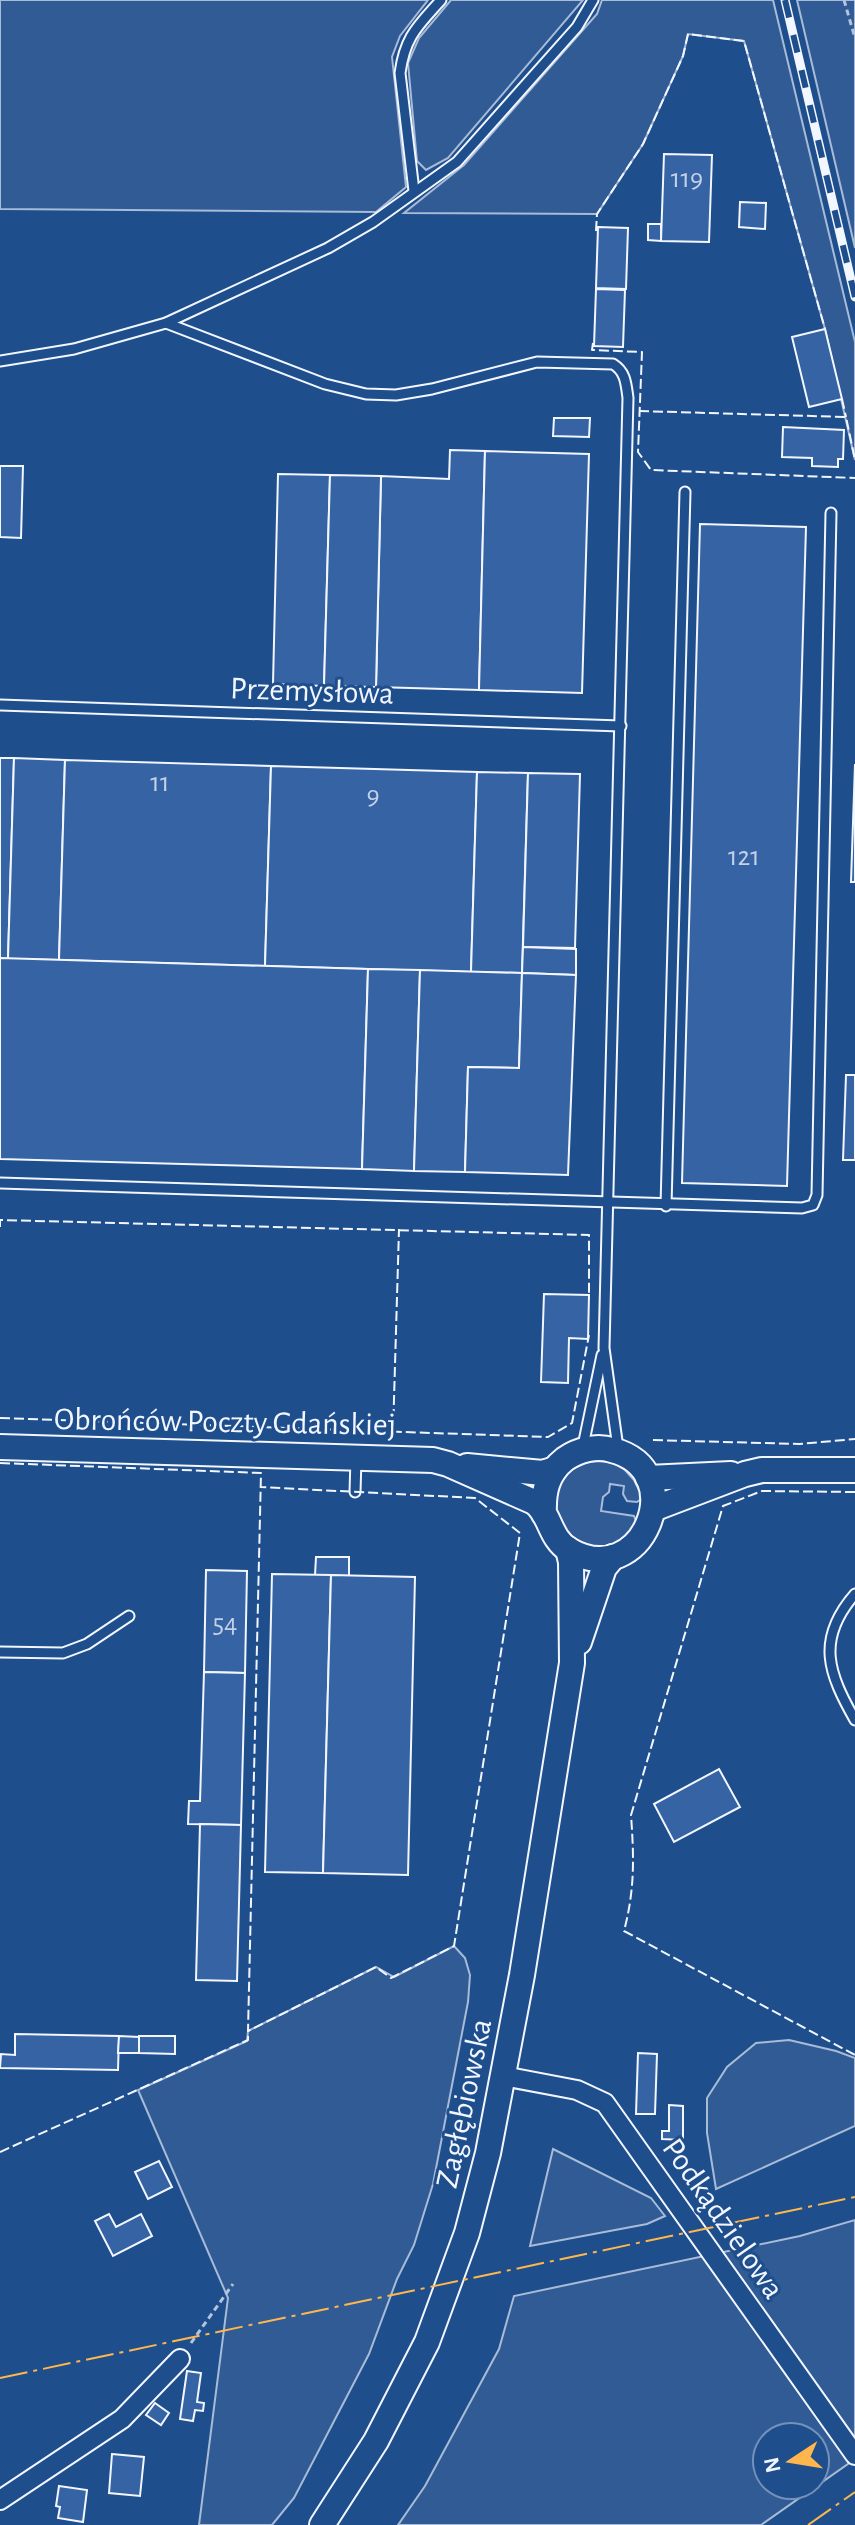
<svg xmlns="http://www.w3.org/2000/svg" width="855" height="2525" viewBox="0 0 855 2525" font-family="'Alegreya Sans',sans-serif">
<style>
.built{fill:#305b95;stroke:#a8bbd7;stroke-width:2;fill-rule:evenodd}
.building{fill:#3563a3;stroke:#f2f6ff;stroke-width:2}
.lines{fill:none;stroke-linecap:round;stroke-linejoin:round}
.lane-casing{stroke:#f2f6ff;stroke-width:13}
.street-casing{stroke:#f2f6ff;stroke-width:22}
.secondary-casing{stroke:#f2f6ff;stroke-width:28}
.path{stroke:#b3c4dc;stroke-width:3;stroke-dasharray:6 4;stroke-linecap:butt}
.lane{stroke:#1f4e8c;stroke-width:9}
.street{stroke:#1f4e8c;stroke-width:18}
.secondary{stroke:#1f4e8c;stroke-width:24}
.rail-casing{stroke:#f2f6ff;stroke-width:9}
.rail{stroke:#1f4e8c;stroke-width:6;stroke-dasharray:18;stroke-linecap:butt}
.fence{stroke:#f2f6ff;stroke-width:2;stroke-dasharray:10 4;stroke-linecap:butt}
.power{stroke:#ffb74d;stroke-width:2;stroke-dasharray:28 6 4 6;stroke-linecap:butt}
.labels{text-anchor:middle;stroke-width:6;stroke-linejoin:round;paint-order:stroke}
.number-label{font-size:28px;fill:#c3d1e8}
.street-label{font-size:32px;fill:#f2f6ff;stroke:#1f4e8c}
</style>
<rect width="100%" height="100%" fill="#1f4e8c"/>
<g class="built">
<path d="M0,0H428L400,36L392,57L406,187L376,212L0,209Z"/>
<path d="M451,0H583L448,158L426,170L417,161L408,63L419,38Z"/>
<path d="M602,0H773L855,342V460L825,329L744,41L688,34L683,56L643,144L597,214L404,213L464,165L597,14Z"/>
<path d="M797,0H855V248Z"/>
<path d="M600,1461L613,1463L625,1470L634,1480L641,1494V1499L637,1502L627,1501L623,1494L624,1486L610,1484L609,1492L603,1497L601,1511L634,1516L637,1523L628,1536L616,1544L601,1547L587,1546L573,1539L562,1528L557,1516L555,1503L558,1489L564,1477L574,1468L586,1462Z"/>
<path d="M454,1946L465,1958L470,1975L468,2002L433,2184L414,2245L397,2279L369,2354L294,2498L272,2525H199L228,2298L138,2090L247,2041L248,2031L376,1967L394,1977Z"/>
<path d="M789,2040L836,2051L855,2058V2126L716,2189L707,2133V2098L727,2067L756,2043Z"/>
<path d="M553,2149L651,2198L665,2216L647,2224L530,2246Z"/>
<path d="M855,2220V2459L761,2525H398L425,2486L499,2349L514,2296L800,2236ZM767,2437H815V2485H767Z"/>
</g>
<g class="building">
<path d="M664,154L712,155L709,242L661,241Z"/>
<path d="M740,202L766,203L765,229L739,227Z"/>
<path d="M648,224H661V241L648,240Z"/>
<path d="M598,227L628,228L626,289L596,288Z"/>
<path d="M596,289L625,290L623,347L594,346Z"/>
<path d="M825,329L842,399L809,407L792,337Z"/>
<path d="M554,418H590L589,437L553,436Z"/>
<path d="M783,427L844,430L843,459H838V467L812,466V458L782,457Z"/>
<path d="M450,450L485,451L479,690L376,687L381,476L449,479Z"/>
<path d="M485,451L589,454L582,693L479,690Z"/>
<path d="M0,466H23L21,538L0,537Z"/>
<path d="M278,474L330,475L324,686L273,684Z"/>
<path d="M330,475L381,476L376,687L324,686Z"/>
<path d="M700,524L806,527L787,1186L682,1183Z"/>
<path d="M0,758H14L8,959L0,958Z"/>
<path d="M14,758L65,760L59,960L8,959Z"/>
<path d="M65,760L271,766L265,966L59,960Z"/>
<path d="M855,764V882H851Z"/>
<path d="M271,766L477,772L471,972L265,966Z"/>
<path d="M477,772L528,773L522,973L471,972Z"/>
<path d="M528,773L580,774L575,948L523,947Z"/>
<path d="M523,947L576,949V975L522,973Z"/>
<path d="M0,958L368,969L362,1169L0,1159Z"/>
<path d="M368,969L420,970L414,1171L362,1169Z"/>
<path d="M420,970L522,973L519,1068L468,1067L465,1172L414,1171Z"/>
<path d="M522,973L576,975L568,1175L465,1172L468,1067L519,1068Z"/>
<path d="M846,1075H855V1160H843Z"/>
<path d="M544,1294L589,1295L588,1339L569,1338L568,1383L541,1382Z"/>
<path d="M316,1557H349V1576L315,1575Z"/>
<path d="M206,1570L247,1571L245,1673L204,1672Z"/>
<path d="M272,1574L331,1575L323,1873L265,1872Z"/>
<path d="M331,1575L415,1577L408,1875L323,1873Z"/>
<path d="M204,1672L245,1673L241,1825L188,1824L189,1801H200Z"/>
<path d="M719,1769L740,1807L674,1842L654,1804Z"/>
<path d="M200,1824L241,1825L237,1981L196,1980Z"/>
<path d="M15,2034L119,2036L118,2070L0,2068L1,2054L15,2055Z"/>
<path d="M119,2036L139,2037V2053H118Z"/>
<path d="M139,2036H175V2054L139,2053Z"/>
<path d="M638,2053L657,2054L655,2114H636Z"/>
<path d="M669,2105L683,2106V2140L662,2139V2131H669Z"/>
<path d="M159,2161L172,2187L148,2199L135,2172Z"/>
<path d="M109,2214L116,2227L141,2214L152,2236L113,2256L95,2221Z"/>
<path d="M187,2371L201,2373L197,2402L204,2403L203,2411L195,2410L193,2421L180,2419Z"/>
<path d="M155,2403L169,2413L161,2425L146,2415Z"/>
<path d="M112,2454L144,2457L140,2496L109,2493Z"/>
<path d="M59,2486L87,2490L83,2522L58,2518L60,2507L56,2506Z"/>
</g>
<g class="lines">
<defs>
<g id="lane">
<path d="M414,191L400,73C405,36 418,26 441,0"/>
<path d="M166,323L325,384L366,394L396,395L432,389L537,362L613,364C626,372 626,384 628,398L604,1348L618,1448"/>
<path d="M0,361L74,349L166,323L328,248L373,222L457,162L577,27L593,0"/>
<path d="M0,705L621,726"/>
<path d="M0,1183L802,1208L813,1205L817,1195L831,513"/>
<path d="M666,1206L685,492"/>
<path d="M583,1446L602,1355"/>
<path d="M355,1492L356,1459"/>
<path d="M855,1594C815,1640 829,1674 855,1720"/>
<path d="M0,1652L63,1653L87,1644L129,1616"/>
</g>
<g id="street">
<path d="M503,2076L577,2090L605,2103L855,2455"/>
<path d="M0,2500L122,2419L180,2359"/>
</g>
<g id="secondary">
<path d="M0,1447L433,1460L448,1464L534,1502C551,1514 549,1538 569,1550C643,1593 692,1470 612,1450C596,1445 578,1450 565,1459C547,1473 543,1492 544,1514"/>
<path d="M467,1466L543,1473L555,1469"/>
<path d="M648,1478L731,1474"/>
<path d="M653,1509L745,1474L762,1470H855"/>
<path d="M579,1642L604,1568L613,1557"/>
<path d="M322,2525L376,2441L427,2342L467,2233L488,2153L522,1975L572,1663L571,1562L568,1549"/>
</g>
</defs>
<use href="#lane" class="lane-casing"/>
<use href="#street" class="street-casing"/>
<use href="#secondary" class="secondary-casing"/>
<g class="path">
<path d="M844,0L855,38"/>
<path d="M191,2343L233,2284"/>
</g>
<use href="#lane" class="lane"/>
<use href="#street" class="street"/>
<use href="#secondary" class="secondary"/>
<defs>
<path id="rail" d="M785,0L855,297"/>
</defs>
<use href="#rail" class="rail-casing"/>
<use href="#rail" class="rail"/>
<g class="fence">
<path d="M596,231L597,214L643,144L683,56L688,34L744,41L825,329"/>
<path d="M593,343L592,350L642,352L638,452L651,470L855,478"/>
<path d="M842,399L846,417"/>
<path d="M639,411L846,417L855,460"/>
<path d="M0,1227V1220L589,1235V1299"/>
<path d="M0,1418L548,1437L572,1423L589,1335"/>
<path d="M393,1433L399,1229"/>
<path d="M653,1440L799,1444L855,1439"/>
<path d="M0,1463L261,1473L248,2031L376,1967L391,1978L454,1946L520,1533L475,1498L260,1487"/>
<path d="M855,1492L762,1491L723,1506L631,1815C634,1857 635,1889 624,1931L855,2055"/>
<path d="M0,2152L248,2040V2031"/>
</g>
<g class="power">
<path d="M0,2378L855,2197"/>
<path d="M808,2525L855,2492"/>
</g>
</g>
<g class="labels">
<g class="number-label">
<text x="687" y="187">119</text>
<text x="160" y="791">11</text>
<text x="373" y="804">9</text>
<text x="744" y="865">121</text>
<text x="225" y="1632">54</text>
</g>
<g class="street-label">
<text transform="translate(312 690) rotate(2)" y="11">Przemysłowa</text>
<text transform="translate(225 1421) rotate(1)" y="11">Obrońców Poczty Gdańskiej</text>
<text transform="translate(463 2103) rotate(-78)" y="11">Zagłębiowska</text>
<text transform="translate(724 2218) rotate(55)" y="11">Podkądzielowa</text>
</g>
</g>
<g transform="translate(791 2461) rotate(258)"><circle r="38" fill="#1f4e8c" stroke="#7391ba" stroke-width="2"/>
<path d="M0-6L14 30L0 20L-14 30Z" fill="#ffb74d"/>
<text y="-12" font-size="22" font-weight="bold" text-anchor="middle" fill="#f2f6ff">N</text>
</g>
</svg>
